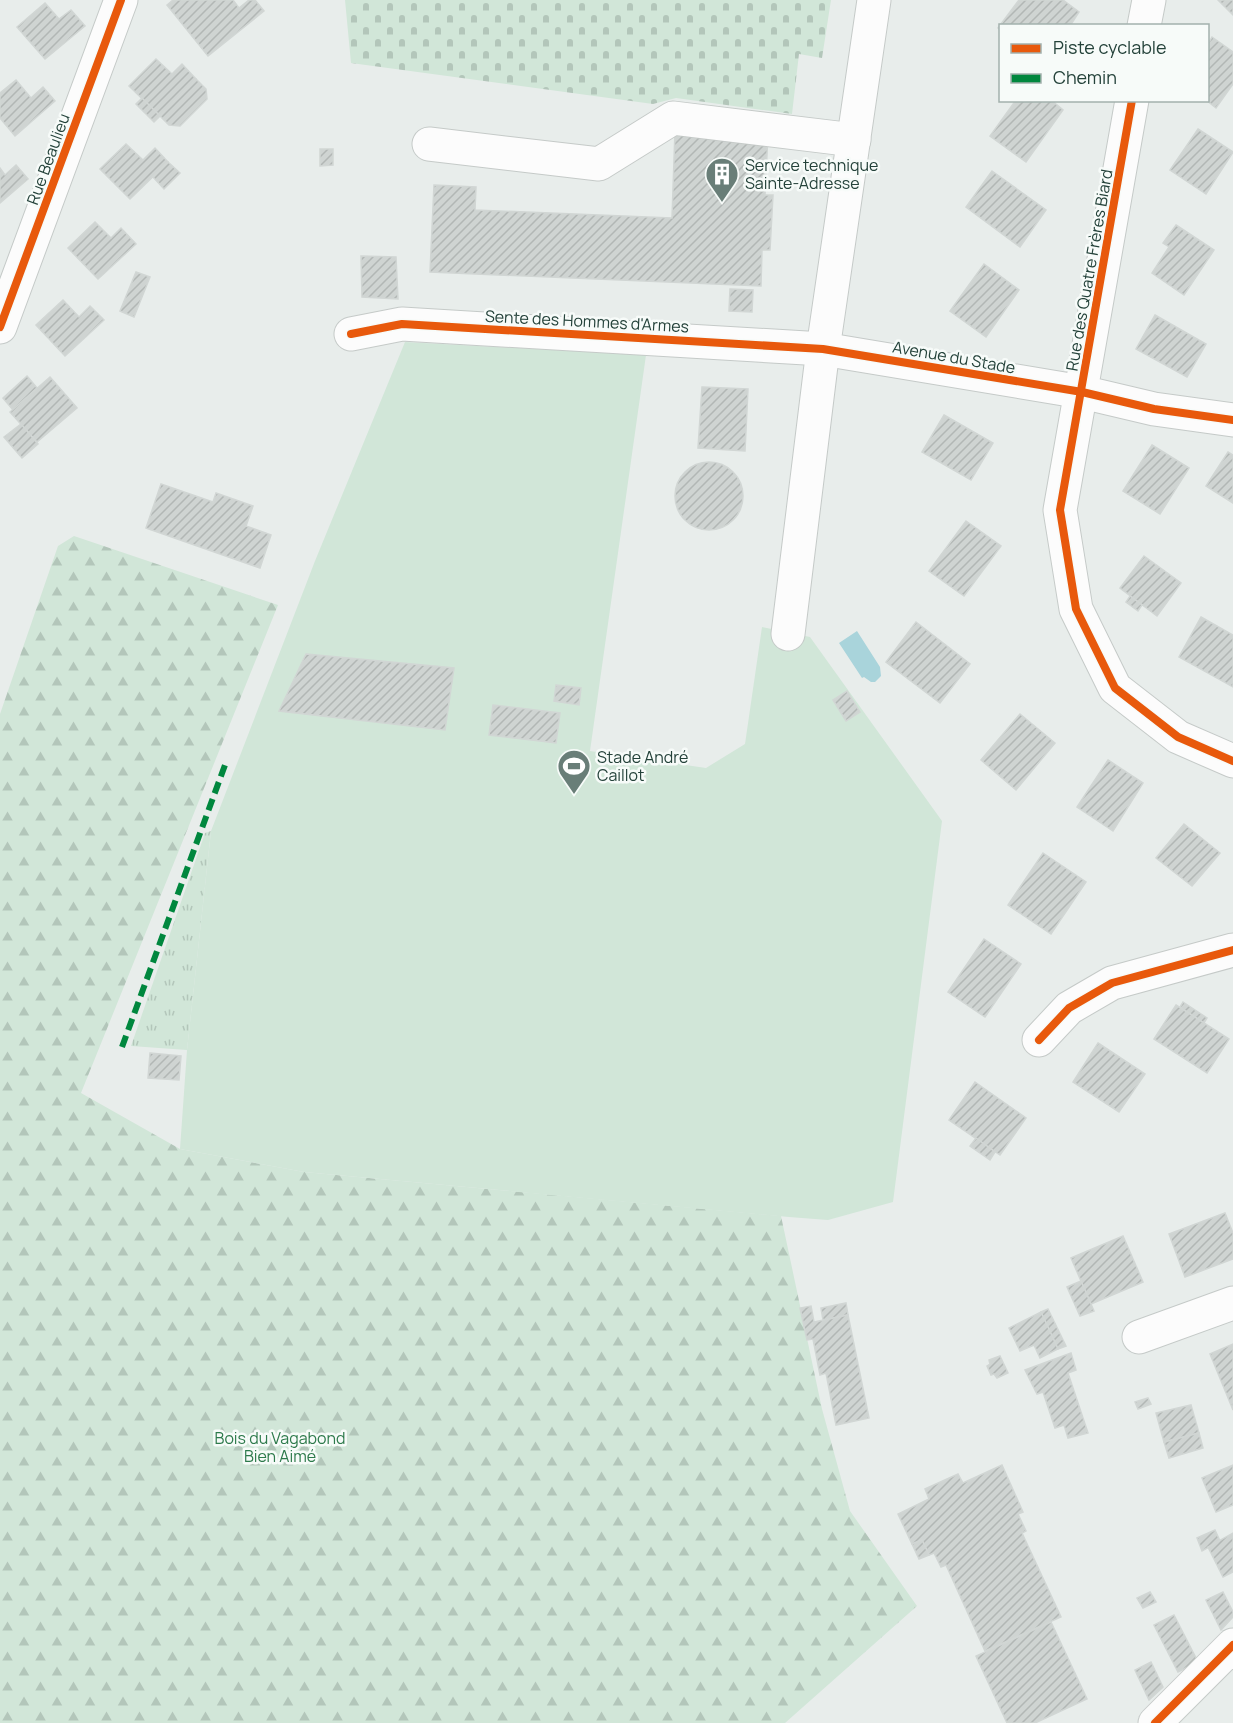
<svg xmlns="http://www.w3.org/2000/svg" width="1233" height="1723" viewBox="0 0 1233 1723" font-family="Manrope,sans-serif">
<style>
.grass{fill:url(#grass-tufts)}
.forest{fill:url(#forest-firs)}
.cemetery{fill:url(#cemetery-stones)}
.pitch{fill:#d1e6d8}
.water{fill:#a9d4db}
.building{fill:url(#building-hatch);stroke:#d1d6d4;stroke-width:1.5}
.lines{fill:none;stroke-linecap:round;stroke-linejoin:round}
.minor-casing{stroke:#c5cac8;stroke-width:35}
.minor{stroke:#fcfcfc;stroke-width:33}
.quiet{stroke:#00873e;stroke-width:6;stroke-dasharray:12 6;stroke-linecap:butt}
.cycleway-casing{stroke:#f7fbf9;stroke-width:11}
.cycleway{stroke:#e8590c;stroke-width:8}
.labels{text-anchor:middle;stroke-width:5;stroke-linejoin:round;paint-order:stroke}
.street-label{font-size:16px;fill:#24423a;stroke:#f7fbf9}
.poi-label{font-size:16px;fill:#24423a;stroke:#f7fbf9;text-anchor:start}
.park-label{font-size:16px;fill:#2d7a4b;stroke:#f7fbf9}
</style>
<defs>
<pattern id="grass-tufts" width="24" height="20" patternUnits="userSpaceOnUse" patternTransform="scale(1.5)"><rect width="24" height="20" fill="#d1e6d8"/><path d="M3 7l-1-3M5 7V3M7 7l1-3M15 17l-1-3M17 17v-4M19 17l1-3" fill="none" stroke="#b3c6ba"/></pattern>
<pattern id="forest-firs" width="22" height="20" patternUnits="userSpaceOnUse" patternTransform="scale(1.5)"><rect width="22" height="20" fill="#d1e6d8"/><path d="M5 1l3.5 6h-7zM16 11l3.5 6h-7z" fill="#b3c6ba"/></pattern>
<pattern id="cemetery-stones" width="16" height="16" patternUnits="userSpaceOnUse" patternTransform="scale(1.5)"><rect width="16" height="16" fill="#d1e6d8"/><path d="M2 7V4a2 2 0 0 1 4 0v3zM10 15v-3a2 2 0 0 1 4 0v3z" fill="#b3c6ba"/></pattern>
<pattern id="building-hatch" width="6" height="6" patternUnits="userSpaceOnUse" patternTransform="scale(1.5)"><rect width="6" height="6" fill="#cfd4d2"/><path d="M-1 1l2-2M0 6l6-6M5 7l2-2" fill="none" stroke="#b2b7b5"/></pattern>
</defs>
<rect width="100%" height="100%" fill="#e8edeb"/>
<path class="grass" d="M211,831L187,1050L131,1046L205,833Z"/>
<path class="forest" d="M74,536L278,605L81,1093L180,1149L304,1172L781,1216L822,1409L850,1511L917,1606L785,1723H0V714L58,546Z"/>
<path class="cemetery" d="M345,0H831L822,58L799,54L792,114L676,98L653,104L351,63Z"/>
<path class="pitch" d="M405,342L646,355L590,751L706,768L745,744L762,627L810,637L942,821L893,1202L828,1220L789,1217L304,1172L180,1149L187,1050L211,831L315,561Z"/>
<path class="water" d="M857,631L880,667L881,676L875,682H871L864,677L862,678L839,643Z"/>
<g class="building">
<path d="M173,0H233L239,8L249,0H255L264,11L208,56L167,5Z"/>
<path d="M1019,0H1063L1079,12L1070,26H1000V30L998,28Z"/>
<path d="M1218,0H1233V15Z"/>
<path d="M45,3L59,19L71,10L85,26L45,59L17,27Z"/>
<path d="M1212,37L1233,52V84L1216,108L1206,100H1208V44Z"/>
<path d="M156,59L172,74L182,64L196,79L160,116L129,86Z"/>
<path d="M196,79L206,89L207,99L180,126L169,125L160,116Z"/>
<path d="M16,80L31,98L43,87L55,101L15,136L0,118V93Z"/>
<path d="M142,98L160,116L154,122L136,104Z"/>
<path d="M1016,100H1051L1063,110L1026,162L990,136Z"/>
<path d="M1198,129L1233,152L1206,194L1170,170Z"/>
<path d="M675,131L768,134L765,195H773L770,250H762L761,286L430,272L434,185L476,187L475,210L672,218Z"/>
<path d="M126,144L143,160L155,148L168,162L130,199L100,169Z"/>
<path d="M320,149H333V165L320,166Z"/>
<path d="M168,162L180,173L164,189L153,177Z"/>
<path d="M16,165L28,179L0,203V168L5,175Z"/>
<path d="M992,171L1046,210L1020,247L966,207Z"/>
<path d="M95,222L111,238L121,228L136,244L98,279L68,248Z"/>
<path d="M1176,225L1214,250L1184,295L1152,273L1169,247L1163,243Z"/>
<path d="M361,256L396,257L398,299L362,297Z"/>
<path d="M984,264L1019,290L986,337L950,311Z"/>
<path d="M136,272L150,277L134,317L120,311Z"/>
<path d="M730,289L753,290L752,312L729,311Z"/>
<path d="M63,300L79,317L90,306L104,320L65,356L36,325Z"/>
<path d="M1155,315L1206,344L1187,377L1136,349Z"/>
<path d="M27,376L37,388L13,410L3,398Z"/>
<path d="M50,377L77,408L37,442L10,412Z"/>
<path d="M702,387L748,389L745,451L698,448Z"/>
<path d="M944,415L993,443L971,480L922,452Z"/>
<path d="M21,424L38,444L22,458L4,437Z"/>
<path d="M1152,445L1189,468L1160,514L1123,491Z"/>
<path d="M1228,452L1233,455V503L1206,486Z"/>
<circle cx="709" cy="496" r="34"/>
<path d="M161,484L213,502L216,493L253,506L246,526L271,535L260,568L146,528Z"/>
<path d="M966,521L1001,546L964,596L929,571Z"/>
<path d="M1144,556L1181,583L1157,616L1120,588Z"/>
<path d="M1130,596L1142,605L1138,611L1126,602Z"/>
<path d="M1201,617L1233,635V687L1179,657Z"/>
<path d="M916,622L970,664L940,703L886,662Z"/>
<path d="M306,654L454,668L445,730L279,711Z"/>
<path d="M556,685L581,688L579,705L554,701Z"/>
<path d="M847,691L860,712L846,721L833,700Z"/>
<path d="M493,705L560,713L556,743L489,735Z"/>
<path d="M1020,714L1055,743L1016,790L981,760Z"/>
<path d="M1108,760L1143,783L1113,831L1077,807Z"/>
<path d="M1184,824L1220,853L1192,886L1156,858Z"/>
<path d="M1043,853L1086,882L1051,934L1008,905Z"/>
<path d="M984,939L1021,964L985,1017L948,992Z"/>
<path d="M1183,1002L1207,1018L1204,1023L1180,1007Z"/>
<path d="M1176,1005L1229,1039L1207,1073L1154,1039Z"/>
<path d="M1098,1043L1145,1074L1119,1112L1073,1082Z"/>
<path d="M150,1053L181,1056L179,1080L148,1078Z"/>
<path d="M975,1082L1026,1118L1000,1155L949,1120Z"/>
<path d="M976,1138L995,1152L990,1160L970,1146Z"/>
<path d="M1225,1213L1233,1233V1259L1185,1277L1169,1234Z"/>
<path d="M1123,1236L1143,1282L1091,1304L1071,1258Z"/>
<path d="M1081,1281L1094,1311L1080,1316L1067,1287Z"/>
<path d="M846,1303L848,1315L823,1320L821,1308Z"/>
<path d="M811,1306L814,1322L848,1315L869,1418L836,1425L826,1373L820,1375L813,1339L807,1340L800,1308Z"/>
<path d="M1048,1309L1066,1346L1058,1349L1041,1312Z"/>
<path d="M1041,1312L1058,1349L1040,1358L1034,1345L1020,1351L1009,1328Z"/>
<path d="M1233,1344V1410L1210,1354Z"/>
<path d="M1071,1353L1076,1370L1068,1373L1088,1433L1068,1438L1064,1425L1055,1428L1043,1392L1037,1394L1025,1370Z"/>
<path d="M1000,1356L1008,1373L997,1378L994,1374L991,1375L987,1366L990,1364L989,1360Z"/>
<path d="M1148,1398L1151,1404L1138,1409L1135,1402Z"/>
<path d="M1191,1405L1199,1433L1164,1442L1156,1413Z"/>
<path d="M1199,1433L1203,1448L1169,1458L1164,1442Z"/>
<path d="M1002,1465L1023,1512L1018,1514L1026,1531L1022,1533L1061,1617L985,1651L946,1565L941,1567L934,1553L929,1555L922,1540L912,1544L898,1514L929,1499L925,1489L958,1474L963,1483Z"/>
<path d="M1233,1465V1505L1216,1512L1202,1478Z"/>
<path d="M1215,1530L1220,1541L1202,1551L1197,1538Z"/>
<path d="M1233,1533V1572L1223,1577L1208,1547Z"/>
<path d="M922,1540L929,1555L919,1559L912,1544Z"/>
<path d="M1150,1592L1156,1602L1143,1608L1137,1598Z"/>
<path d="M1223,1592L1233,1612V1617L1221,1630L1206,1600Z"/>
<path d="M1174,1615L1198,1662L1178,1672L1154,1625Z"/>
<path d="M1051,1622L1087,1699L1035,1723H1007L976,1656Z"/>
<path d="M1151,1662L1163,1687L1149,1700L1135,1670Z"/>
</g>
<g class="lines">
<defs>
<g id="minor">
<path d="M1144,26L1149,0"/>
<path d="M1132,100L1060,510L1076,609L1115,688L1178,737L1233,761"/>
<path d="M429,144L599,164L673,118L854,140"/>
<path d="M0,327L121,0"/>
<path d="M351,334L402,324L823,349L1082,392L1154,409L1233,420"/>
<path d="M788,634L823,349L874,0"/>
<path d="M1039,1040L1069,1008L1112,983L1233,950"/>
<path d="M1139,1337L1233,1303"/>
<path d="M1155,1723L1233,1645"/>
</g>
</defs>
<use href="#minor" class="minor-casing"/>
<use href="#minor" class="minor"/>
<path class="quiet" d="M122,1047L225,765"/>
<defs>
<g id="cycleway">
<path d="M1132,100L1060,510L1076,609L1115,688L1178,737L1233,761"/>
<path d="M0,327L121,0"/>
<path d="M351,334L402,324L823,349L1082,392L1154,409L1233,420"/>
<path d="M1039,1040L1069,1008L1112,983L1233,950"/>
<path d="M1155,1723L1233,1645"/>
</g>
</defs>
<use href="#cycleway" class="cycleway-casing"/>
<use href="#cycleway" class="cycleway"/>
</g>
<defs>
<symbol id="building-pin" viewBox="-11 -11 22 30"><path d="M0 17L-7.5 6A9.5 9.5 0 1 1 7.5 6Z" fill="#697e78" stroke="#f7fbf9"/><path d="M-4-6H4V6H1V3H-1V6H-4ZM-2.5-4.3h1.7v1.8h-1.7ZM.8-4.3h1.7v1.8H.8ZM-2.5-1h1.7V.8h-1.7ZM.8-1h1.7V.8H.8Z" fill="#fff"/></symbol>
<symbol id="stadium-pin" viewBox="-11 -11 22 30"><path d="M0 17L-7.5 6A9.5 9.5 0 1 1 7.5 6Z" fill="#697e78" stroke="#f7fbf9"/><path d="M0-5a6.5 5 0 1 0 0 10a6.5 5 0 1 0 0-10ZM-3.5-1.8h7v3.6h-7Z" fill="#fff"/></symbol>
</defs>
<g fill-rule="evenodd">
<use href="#building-pin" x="703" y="155" width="38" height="52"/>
<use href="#stadium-pin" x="555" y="747" width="38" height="52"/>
</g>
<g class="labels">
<g class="street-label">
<text transform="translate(48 159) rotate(-70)" y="6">Rue Beaulieu</text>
<text transform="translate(1089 270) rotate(-80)" y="6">Rue des Quatre Frères Biard</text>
<text transform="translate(587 321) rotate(3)" y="6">Sente des Hommes d'Armes</text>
<text transform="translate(954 357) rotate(10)" y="6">Avenue du Stade</text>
</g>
<g class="poi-label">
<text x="745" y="171">Service technique<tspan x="745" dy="18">Sainte-Adresse</tspan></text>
<text x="597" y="763">Stade André<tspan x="597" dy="18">Caillot</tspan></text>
</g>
<g class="park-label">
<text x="280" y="1444">Bois du Vagabond<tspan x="280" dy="18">Bien Aimé</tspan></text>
</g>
</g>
<rect x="999" y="24" width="210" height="78" fill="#f7fbf9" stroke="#a3b1ad" stroke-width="1.5"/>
<rect x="1011" y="44" width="30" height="9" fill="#e8590c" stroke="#a3b1ad" stroke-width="1.5"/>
<text x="1053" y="54" font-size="18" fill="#24423a">Piste cyclable</text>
<rect x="1011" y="74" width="30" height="9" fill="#00873e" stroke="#a3b1ad" stroke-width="1.5"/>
<text x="1053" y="84" font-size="18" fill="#24423a">Chemin</text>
</svg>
